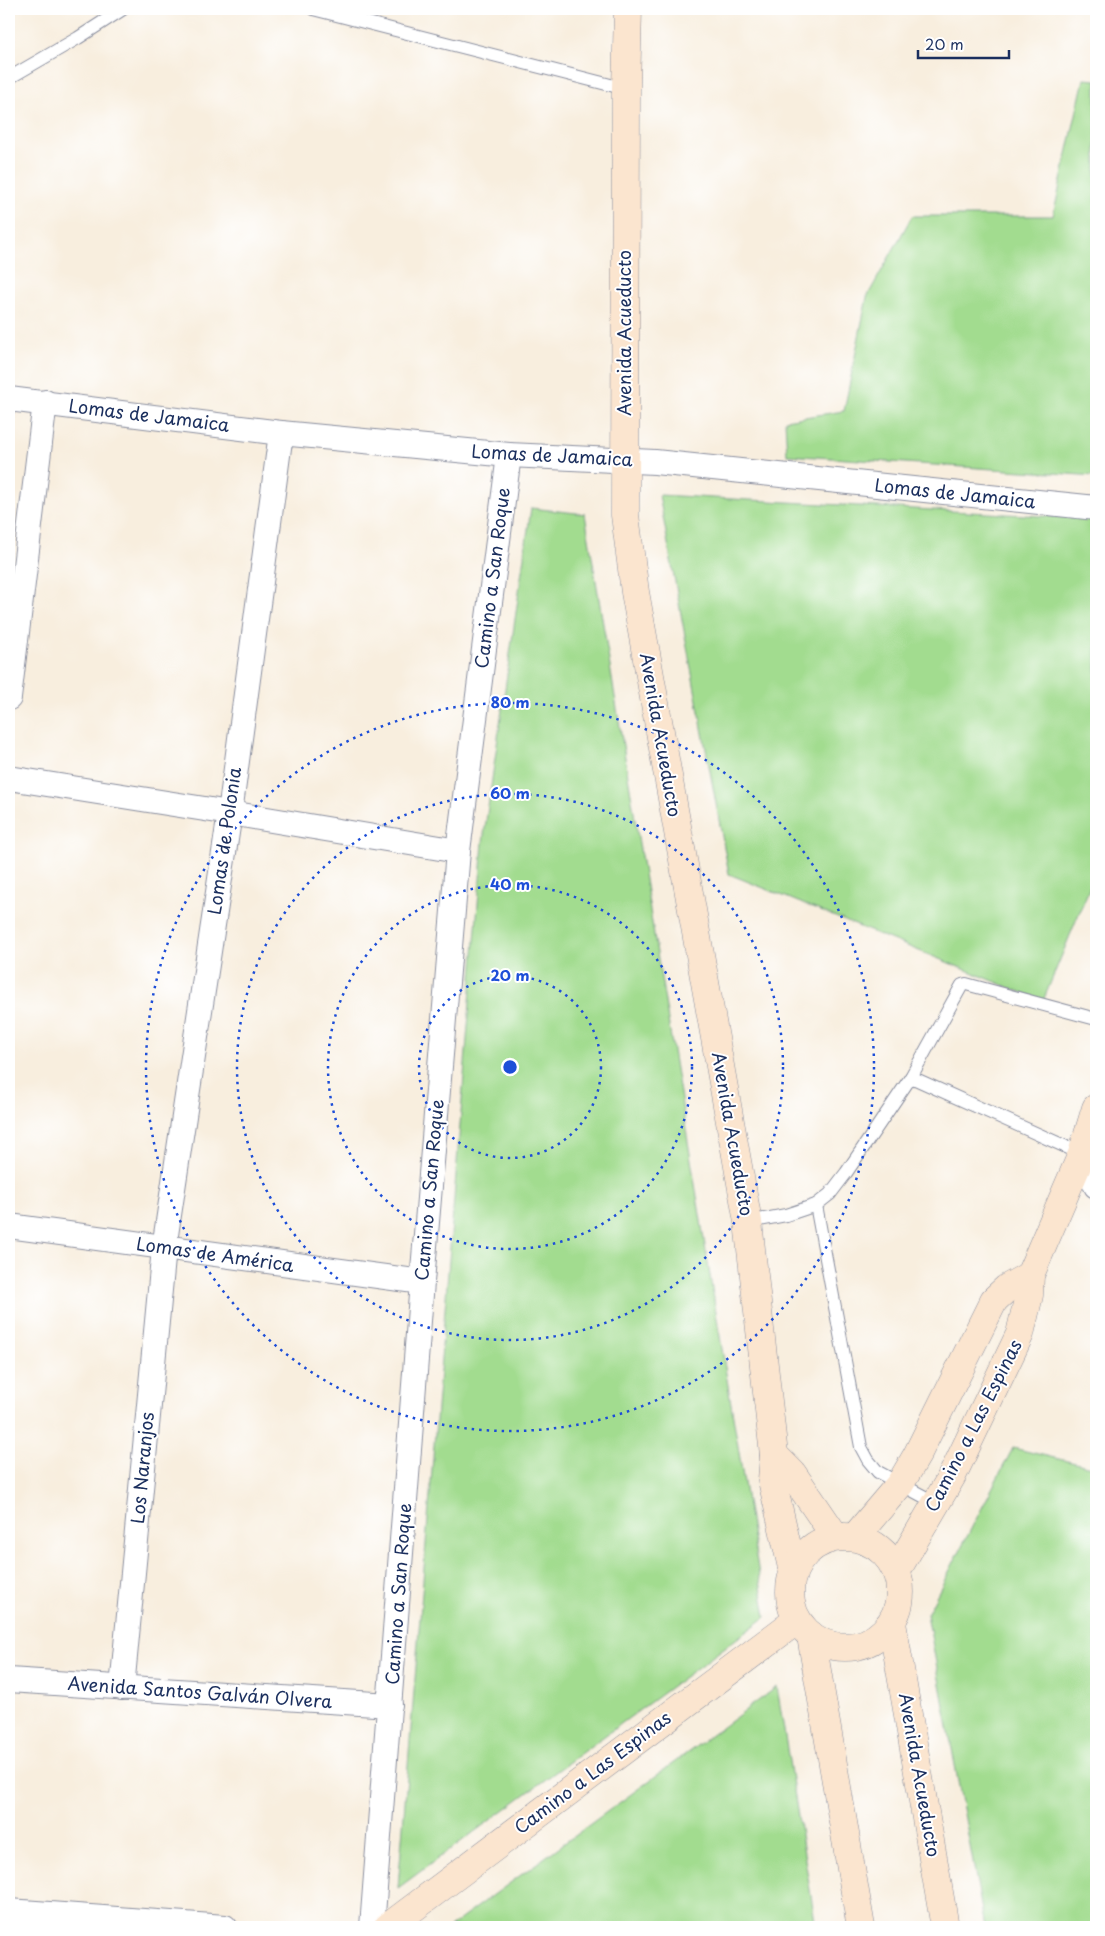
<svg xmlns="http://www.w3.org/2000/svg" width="1105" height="1936" viewBox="0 0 1105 1936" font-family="'Playpen Sans',sans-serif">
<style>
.green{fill:#a2dc8f;stroke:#5e8676}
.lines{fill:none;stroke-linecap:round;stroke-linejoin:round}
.lane-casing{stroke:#8a8e9e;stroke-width:14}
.street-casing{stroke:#8a8e9e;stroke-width:26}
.secondary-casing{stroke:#8a8e9e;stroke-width:29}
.lane{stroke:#fff;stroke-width:12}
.street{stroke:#fff;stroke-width:24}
.secondary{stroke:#fbe5cf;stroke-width:28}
.ring{fill:none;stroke:#1d4ed8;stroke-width:2.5;stroke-dasharray:2.5 5}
.labels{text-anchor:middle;stroke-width:4;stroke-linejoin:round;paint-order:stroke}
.street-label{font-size:18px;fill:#1b2f5e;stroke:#fff}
.centre{fill:#1d4ed8;stroke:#fff;stroke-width:2.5}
.ring-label{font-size:15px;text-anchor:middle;font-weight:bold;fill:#1d4ed8;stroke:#fff;stroke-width:4;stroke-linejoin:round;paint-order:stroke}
</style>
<rect width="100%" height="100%" fill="#fff"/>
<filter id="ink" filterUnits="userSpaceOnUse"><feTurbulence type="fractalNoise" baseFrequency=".02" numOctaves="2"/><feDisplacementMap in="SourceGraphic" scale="10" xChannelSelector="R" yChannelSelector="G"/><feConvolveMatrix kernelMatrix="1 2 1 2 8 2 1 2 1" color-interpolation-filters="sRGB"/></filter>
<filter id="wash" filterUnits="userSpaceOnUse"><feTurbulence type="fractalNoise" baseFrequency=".0096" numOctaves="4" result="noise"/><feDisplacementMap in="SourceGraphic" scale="20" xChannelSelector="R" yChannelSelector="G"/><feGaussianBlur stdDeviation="1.12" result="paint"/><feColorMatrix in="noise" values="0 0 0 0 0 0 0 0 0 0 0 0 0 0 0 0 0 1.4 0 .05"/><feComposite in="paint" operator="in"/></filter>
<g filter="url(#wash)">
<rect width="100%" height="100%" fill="#f8eede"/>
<g class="green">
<path d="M1084,79L1096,80V476L787,455L785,420L844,411L867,297L912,216H1053Z"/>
<path d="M659,495L1096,519V872L1043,1001L729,874Z"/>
<path d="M531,508L585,514L766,1617L398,1888L483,842Z"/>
<path d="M1013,1448L1096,1468V1927H985L927,1614Z"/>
<path d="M777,1687L816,1927H450Z"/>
</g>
</g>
<g filter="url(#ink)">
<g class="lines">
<defs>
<g id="lane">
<path d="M313,9L626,89"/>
<path d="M9,78L78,38L123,9"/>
<path d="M911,1077L962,985L966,984L1096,1019"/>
<path d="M816,1205L861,1447L868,1460L878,1472L936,1503"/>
<path d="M748,1222L786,1215L816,1205L830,1194L846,1173L911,1077L1082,1154"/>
</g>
<g id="street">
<path d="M9,399L281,433L509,455L655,462L1096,508"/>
<path d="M9,698L45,402"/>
<path d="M9,778L230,813L458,851"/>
<path d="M1082,1154L1096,1186"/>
<path d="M9,1226L422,1282"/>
<path d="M9,1680L390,1705"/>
<path d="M122,1688L164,1248L230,813L281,433"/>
<path d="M9,1911L225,1927"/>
<path d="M372,1927L422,1282L458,851L509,455"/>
</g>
<g id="secondary">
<path d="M628,9L626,89L625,515L635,592L748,1222L774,1455L772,1480L793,1572"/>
<path d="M774,1455L792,1473L835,1536"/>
<circle cx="845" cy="1592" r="55"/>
<path d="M855,1537L900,1484L917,1455L994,1300L1007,1288L1030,1275"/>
<path d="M897,1570L952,1476L1020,1334L1029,1295L1030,1275L1082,1154L1096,1108"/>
<path d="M892,1623L945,1927"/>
<path d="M811,1636L861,1927"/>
<path d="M388,1927L797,1620"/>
</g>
</defs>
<use href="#lane" class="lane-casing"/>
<use href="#street" class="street-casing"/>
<use href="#secondary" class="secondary-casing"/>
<use href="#lane" class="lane"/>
<use href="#street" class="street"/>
<use href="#secondary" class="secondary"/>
</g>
</g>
<g class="ring">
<circle cx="510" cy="1067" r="91"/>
<circle cx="510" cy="1067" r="182"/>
<circle cx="510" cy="1067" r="273"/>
<circle cx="510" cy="1067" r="364"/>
</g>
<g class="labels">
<g class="street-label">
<text transform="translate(625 333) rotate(-90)" y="6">Avenida Acueducto</text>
<text transform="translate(149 416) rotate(7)" y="6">Lomas de Jamaica</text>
<text transform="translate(552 456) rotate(3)" y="6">Lomas de Jamaica</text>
<text transform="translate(955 494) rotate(6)" y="6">Lomas de Jamaica</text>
<text transform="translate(493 578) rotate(-83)" y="6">Camino a San Roque</text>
<text transform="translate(660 735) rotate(80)" y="6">Avenida Acueducto</text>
<text transform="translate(225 841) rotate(-82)" y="6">Lomas de Polonia</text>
<text transform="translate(732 1134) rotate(80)" y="6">Avenida Acueducto</text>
<text transform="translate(430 1190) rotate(-85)" y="6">Camino a San Roque</text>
<text transform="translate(215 1255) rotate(8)" y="6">Lomas de América</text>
<text transform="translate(974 1426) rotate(-63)" y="6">Camino a Las Espinas</text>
<text transform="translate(143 1468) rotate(-85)" y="6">Los Naranjos</text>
<text transform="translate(399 1594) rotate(-86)" y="6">Camino a San Roque</text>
<text transform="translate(200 1693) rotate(4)" y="6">Avenida Santos Galván Olvera</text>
<text transform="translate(593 1773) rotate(-37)" y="6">Camino a Las Espinas</text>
<text transform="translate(919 1775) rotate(80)" y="6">Avenida Acueducto</text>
</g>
</g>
<circle cx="510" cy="1067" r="8" class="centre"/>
<g class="ring-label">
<text x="510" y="708">80 m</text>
<text x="510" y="799">60 m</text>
<text x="510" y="890">40 m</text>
<text x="510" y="981">20 m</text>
</g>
<rect width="1105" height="1936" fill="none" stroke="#fff" stroke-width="30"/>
<path d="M918 50v8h91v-8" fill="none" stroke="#1b2f5e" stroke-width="2.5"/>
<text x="925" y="50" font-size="15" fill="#1b2f5e" stroke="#ffffff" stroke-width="4" paint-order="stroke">20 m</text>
</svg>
